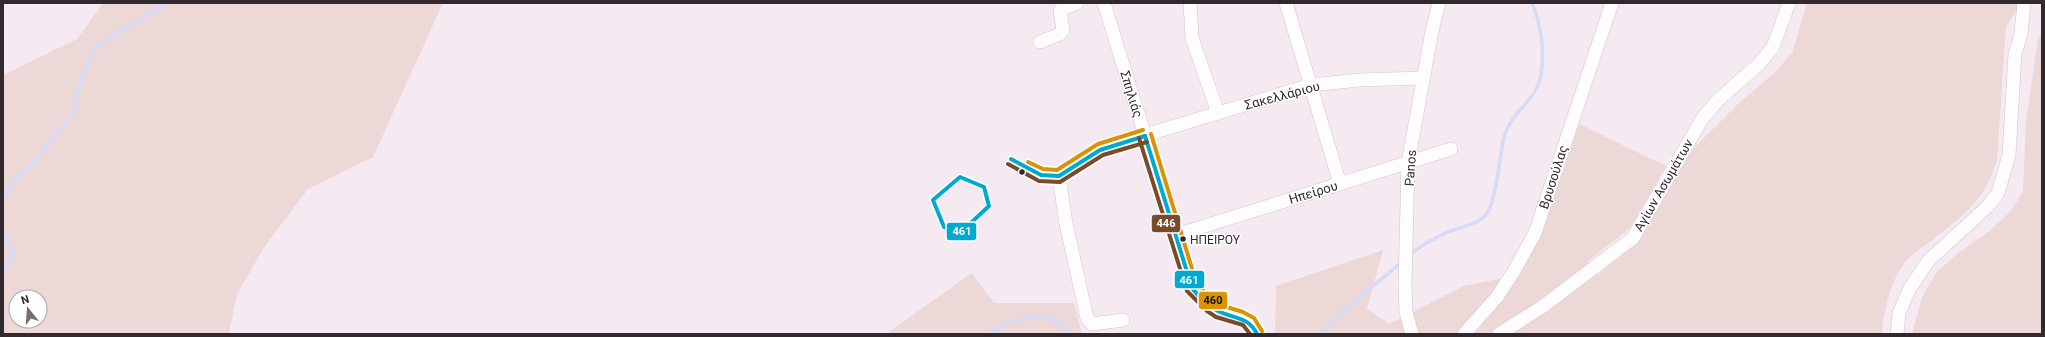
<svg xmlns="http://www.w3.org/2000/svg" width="2045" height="337" viewBox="0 0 2045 337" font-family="Roboto,sans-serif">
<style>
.green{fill:#ecd8d6;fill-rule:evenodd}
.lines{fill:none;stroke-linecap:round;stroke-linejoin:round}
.stream{stroke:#d5dbf8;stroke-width:3.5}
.minor-casing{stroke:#d0c6cc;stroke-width:14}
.minor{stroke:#fefcfd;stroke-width:13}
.bus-1-casing{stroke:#fff;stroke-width:7}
.bus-2-casing{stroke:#fff;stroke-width:7}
.bus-3-casing{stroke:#fff;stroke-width:7}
.bus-1{stroke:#00a9ce;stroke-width:4}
.bus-2{stroke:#7a4b2a;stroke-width:4}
.bus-3{stroke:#d99307;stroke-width:4}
.bus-dot{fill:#32292f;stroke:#fff;stroke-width:1.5}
.labels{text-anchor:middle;stroke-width:3;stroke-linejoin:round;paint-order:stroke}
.bus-label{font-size:12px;fill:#32292f;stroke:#fff;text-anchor:start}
.street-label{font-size:13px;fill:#32292f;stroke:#fff}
.line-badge{stroke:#fff;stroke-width:1.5}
.badge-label{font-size:11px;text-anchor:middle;font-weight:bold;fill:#fff}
.pale-badge-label{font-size:11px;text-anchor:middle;font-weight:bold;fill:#111}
</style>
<rect width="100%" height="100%" fill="#f6eaf2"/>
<g class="green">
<path d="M103,3H443L373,157L308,189L265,246L237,294L229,334H3V75L77,39ZM16,297H40V321H16Z"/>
<path d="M1807,3H2021L2006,27L1997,160C1984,202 1965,214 1931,241C1923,247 1912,254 1905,262C1890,282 1884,310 1882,334H1275L1276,286L1383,250L1367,309L1389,324L1464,286L1519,275L1542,233L1579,124L1666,166L1630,228L1588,261L1598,275L1640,239L1693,149L1738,104L1775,72L1792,53Z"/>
<path d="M2042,32V334H1912L1922,297L1936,273L1958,253L1987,233L2010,212L2023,192L2026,121L2038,40Z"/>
<path d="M972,273L994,303H1074L1082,334H886Z"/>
</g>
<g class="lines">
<g class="stream">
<path d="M3,201L14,180L32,164L73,114L81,79L93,49L113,35L168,3"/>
<path d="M3,230L13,253L3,271"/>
<path d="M1409,255C1421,246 1434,238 1448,232C1459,227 1477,225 1485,216C1497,204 1499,153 1505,134C1512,111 1537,100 1541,75C1545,53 1541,24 1532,3"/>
<path d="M988,334C1006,324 1032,310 1052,319C1058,322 1063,329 1068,334"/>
<path d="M1320,334L1342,312L1402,262"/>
</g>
<defs>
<g id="minor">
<path d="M1104,3L1192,288C1199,298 1207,305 1218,311C1233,318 1250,314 1257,334"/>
<path d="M1190,3L1192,38L1218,113"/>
<path d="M1286,3L1340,184"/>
<path d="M1040,42L1060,34L1063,30L1060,10L1077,3"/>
<path d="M1059,176L1066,224L1087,318L1092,324L1123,320"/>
<path d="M1051,177L1059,176L1092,154L1112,145L1311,85L1359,80L1424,78"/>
<path d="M1176,235L1451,149"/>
<path d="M1412,334L1406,312L1405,286L1408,163L1432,31L1439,3"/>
<path d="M1464,334L1497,297L1514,271L1535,233L1612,3"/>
<path d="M1499,334L1542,307L1633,238L1702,119L1719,99L1758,65L1773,47L1789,3"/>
<path d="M1897,334L1899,313L1910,288L1929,260L1987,207L1998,193L2009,155L2015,54L2021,34L2024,3"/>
</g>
</defs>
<use href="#minor" class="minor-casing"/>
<use href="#minor" class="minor"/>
<defs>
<g id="bus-1">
<path d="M1145,136L1192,288C1199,297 1207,306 1218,311C1234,319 1248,316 1257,334"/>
<path d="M1011,159L1041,175L1059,176L1100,150L1145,136"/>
<path d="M960,177L984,187L989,206L961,232L944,227L933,200Z"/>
</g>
<g id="bus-2">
<path d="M1139,138L1187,291L1207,311L1216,317L1243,325L1250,334"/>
<path d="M1008,164L1039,181L1060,182L1103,155L1147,142"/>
</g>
<g id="bus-3">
<path d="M1151,134L1197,285L1217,304L1243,312L1254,318L1262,331"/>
<path d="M1028,162L1043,169L1057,170L1098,144L1143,130"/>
</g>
</defs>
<use href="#bus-1" class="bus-1-casing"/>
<use href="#bus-2" class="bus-2-casing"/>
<use href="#bus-3" class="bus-3-casing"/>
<use href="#bus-1" class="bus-1"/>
<use href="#bus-2" class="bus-2"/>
<use href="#bus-3" class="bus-3"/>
</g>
<g class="bus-dot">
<circle cx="1022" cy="172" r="3.5"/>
<circle cx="1183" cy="239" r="3.5"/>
</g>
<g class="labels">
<g class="bus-label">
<text x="1190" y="244">ΗΠΕΙΡΟΥ</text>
</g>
<g class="street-label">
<text transform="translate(1132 94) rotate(73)" y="5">Σπηλιάς</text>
<text transform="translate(1282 95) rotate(-15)" y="5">Σακελλάριου</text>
<text transform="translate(1410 168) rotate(-86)" y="5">Panos</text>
<text transform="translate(1553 177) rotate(-72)" y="5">Βρυσούλας</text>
<text transform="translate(1663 185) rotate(-60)" y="5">Αγίων Ασωμάτων</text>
<text transform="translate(1313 192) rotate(-17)" y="5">Ηπείρου</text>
</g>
</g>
<g class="line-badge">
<rect x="1151" y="214" width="30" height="19" rx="4" fill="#7a4b2a"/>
<rect x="946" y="222" width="31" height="19" rx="4" fill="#00a9ce"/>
<rect x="1174" y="270" width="31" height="19" rx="4" fill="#00a9ce"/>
<rect x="1198" y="291" width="30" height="19" rx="4" fill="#d99307"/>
</g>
<g class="badge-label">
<text x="1166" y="227">446</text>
<text x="962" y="235">461</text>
<text x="1189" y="284">461</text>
</g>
<g class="pale-badge-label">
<text x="1213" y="304">460</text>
</g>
<rect width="2045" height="337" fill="none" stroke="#32292f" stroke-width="8"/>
<g transform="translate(28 309) rotate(343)"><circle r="19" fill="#ffffff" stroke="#ada9ac"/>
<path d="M0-3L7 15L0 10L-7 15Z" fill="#776d73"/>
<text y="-6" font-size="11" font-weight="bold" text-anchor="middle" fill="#32292f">N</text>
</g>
</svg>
